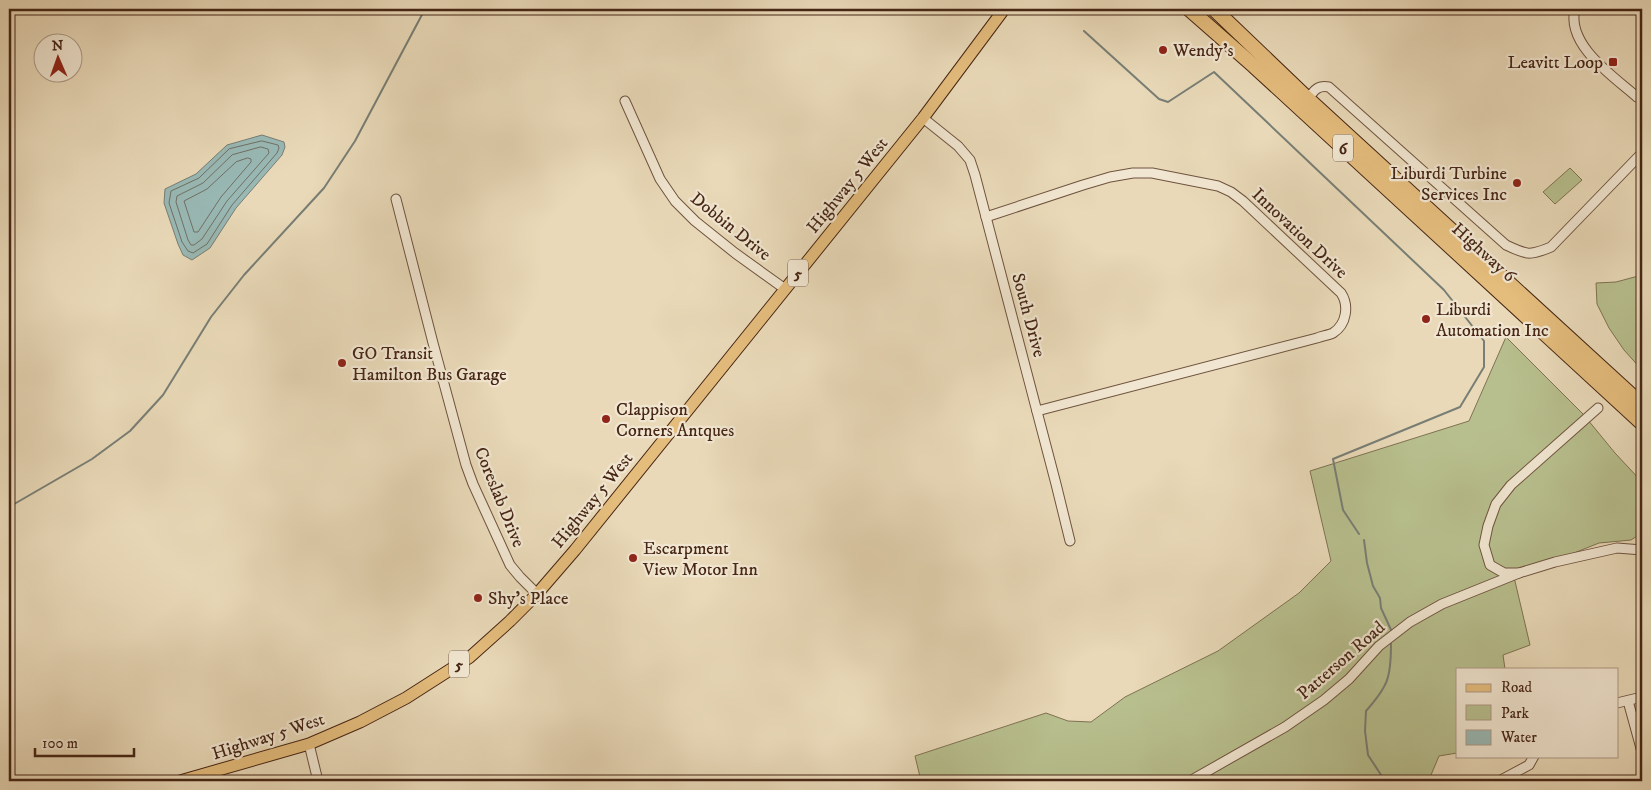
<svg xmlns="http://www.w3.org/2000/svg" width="1651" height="790" viewBox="0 0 1651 790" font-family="'IM FELL DW Pica',serif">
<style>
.green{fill:#b8bf8e;stroke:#7f7252}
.water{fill:#99b9b5;stroke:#787e75}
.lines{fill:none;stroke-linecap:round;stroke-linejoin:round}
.shore{stroke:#707065;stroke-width:1}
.stream{stroke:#787e75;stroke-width:2}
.minor-casing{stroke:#6f533e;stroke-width:11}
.major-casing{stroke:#462615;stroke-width:13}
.highway-casing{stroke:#462615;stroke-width:16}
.minor{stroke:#f1e6d1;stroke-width:9}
.major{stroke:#e4bc7c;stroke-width:11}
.highway{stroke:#e4bc7c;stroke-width:14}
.poi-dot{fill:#8f2418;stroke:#f1e6d1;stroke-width:2}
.labels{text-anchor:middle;stroke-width:4.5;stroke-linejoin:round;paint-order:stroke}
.shield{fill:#f1e6d1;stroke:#79604d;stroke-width:1}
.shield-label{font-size:16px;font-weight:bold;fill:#462615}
.poi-label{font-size:18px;fill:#462615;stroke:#f1e6d1;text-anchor:start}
.street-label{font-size:18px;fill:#462615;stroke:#f1e6d1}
</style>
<rect width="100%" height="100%" fill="#e9d9b8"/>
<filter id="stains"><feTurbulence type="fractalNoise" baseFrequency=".004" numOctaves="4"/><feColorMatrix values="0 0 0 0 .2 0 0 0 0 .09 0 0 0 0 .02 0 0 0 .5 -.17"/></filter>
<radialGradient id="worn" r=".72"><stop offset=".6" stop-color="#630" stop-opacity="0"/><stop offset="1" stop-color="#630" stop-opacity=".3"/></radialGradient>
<g class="green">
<path d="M1570,168L1582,180L1555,204L1543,192Z"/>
<path d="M1642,275V370L1624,350L1609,328L1597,304L1596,283L1616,282Z"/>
<path d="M1506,337L1583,414L1615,453L1642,482V533L1631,540L1599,543L1514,577L1530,645L1503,655L1505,669H1457V753L1439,756L1431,775L1430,781H921L915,756L1046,713L1068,721L1091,722L1125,697L1218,651L1299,593L1331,561L1310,471L1469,421Z"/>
</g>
<path class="water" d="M262,135L284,142L285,147L282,155L236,208L210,248L192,260L183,255L178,244L164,203L165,189L196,174L227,145Z"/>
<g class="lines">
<g class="shore">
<path d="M262,141L278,145L279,148L277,153L232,205L207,244L193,253L188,251L182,242L169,203L171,191L199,178L229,149Z"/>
<path d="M261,147L268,149L269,153L227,201L202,239L194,245H191L188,240L176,202L177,196L203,183L232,155Z"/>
<path d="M248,158L251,159V162L221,197L198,232H194L184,201L207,189L236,162Z"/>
</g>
<g class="stream">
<path d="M1084,31L1159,99L1168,102L1214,72L1444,290L1484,341V367L1460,407L1333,459L1343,510L1359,534"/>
<path d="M9,507L92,459L130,431L163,395L211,317L244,275L324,188L355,141L425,9"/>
<path d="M1364,540L1367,563L1373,586L1380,598L1381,608L1392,632"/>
<path d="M1385,781L1368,755L1365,731L1366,711C1388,686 1391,678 1391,644"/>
</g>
<defs>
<g id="minor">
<path d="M1575,9C1566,45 1613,76 1637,97L1642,99"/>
<path d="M1308,99C1314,90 1318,85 1329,87L1506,245C1527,255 1530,256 1551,247L1642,153"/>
<path d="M625,101L660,179L675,201L695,221L735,253L785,289"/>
<path d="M923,118L958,146L970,160L975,175L1056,484L1070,541"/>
<path d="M396,199L433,343L466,465L473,484L510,565L520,577L537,594"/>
<path d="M986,217L1083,185L1110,177L1133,173H1152L1218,186L1231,192L1243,201L1341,293C1349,305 1347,324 1333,333C1329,335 1322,336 1317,338L1037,411"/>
<path d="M1598,408L1511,485L1496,504L1488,526L1484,545L1490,565L1504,573H1519L1555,562L1617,548L1642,550"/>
<path d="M1628,701L1642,752"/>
<path d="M1617,703L1642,697"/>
<path d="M309,744L318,781"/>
<path d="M1190,781L1285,727L1324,700L1349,679L1379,646L1410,622L1442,604L1519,573"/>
<path d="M1499,781L1529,765L1534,756"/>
</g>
<path id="major" d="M180,781L309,744L360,722L406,698L470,657L510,621L537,594L575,550L923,118L1002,12L1003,9"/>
<g id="highway">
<path d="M1189,9L1254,66L1642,423"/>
<path d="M1214,9L1308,99L1642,405"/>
</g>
</defs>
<use href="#minor" class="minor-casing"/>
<use href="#major" class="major-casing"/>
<use href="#highway" class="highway-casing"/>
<use href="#minor" class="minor"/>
<use href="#major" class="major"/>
<use href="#highway" class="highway"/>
</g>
<g class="poi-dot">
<circle cx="1163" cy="50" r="5"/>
<rect x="1608" y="57" width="10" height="10" rx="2.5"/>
<circle cx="1517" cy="183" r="5"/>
<circle cx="1426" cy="319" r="5"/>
<circle cx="342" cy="363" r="5"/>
<circle cx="606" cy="419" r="5"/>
<circle cx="633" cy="558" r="5"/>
<circle cx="478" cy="598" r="5"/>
</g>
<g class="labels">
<g class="shield">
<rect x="1333" y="134.5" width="20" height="27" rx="4"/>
<rect x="788" y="259.5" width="20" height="27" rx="4"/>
<rect x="449" y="650.5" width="20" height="27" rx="4"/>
</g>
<g class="shield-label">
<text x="1343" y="154">6</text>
<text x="798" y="279">5</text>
<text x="459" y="670">5</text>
</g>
<g class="poi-label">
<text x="1173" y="56">Wendy's</text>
<text x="1603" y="68" text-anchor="end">Leavitt Loop</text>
<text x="1507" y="179" text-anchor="end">Liburdi Turbine<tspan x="1507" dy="21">Services Inc</tspan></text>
<text x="1436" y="315">Liburdi<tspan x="1436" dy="21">Automation Inc</tspan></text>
<text x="352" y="359">GO Transit<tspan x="352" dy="21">Hamilton Bus Garage</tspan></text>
<text x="616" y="415">Clappison<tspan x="616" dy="21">Corners Antques</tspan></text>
<text x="643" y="554">Escarpment<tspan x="643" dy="21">View Motor Inn</tspan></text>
<text x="488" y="604">Shy's Place</text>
</g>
<g class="street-label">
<text transform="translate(847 185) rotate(-51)" y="6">Highway 5 West</text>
<text transform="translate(731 226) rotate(39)" y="6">Dobbin Drive</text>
<text transform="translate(1300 233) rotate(43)" y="6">Innovation Drive</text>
<text transform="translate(1484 252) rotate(42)" y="6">Highway 6</text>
<text transform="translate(1029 315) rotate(75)" y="6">South Drive</text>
<text transform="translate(500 497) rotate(68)" y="6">Coreslab Drive</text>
<text transform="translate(592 500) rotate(-51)" y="6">Highway 5 West</text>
<text transform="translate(1341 660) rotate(-41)" y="6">Patterson Road</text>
<text transform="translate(268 736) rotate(-18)" y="6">Highway 5 West</text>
</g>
</g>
<rect width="1651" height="790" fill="none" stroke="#e9d9b8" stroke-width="30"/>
<rect x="10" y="10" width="1631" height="770" fill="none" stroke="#462615" stroke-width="2.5"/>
<rect x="15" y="15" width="1621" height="760" fill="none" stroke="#462615"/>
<rect x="1456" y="668" width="162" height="90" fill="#f1e6d1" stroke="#ad9986"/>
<rect x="1466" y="684" width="25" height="8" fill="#e4bc7c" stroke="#ad9986"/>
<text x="1501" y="692" font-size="15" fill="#462615">Road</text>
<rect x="1466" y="705" width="25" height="15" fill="#b8bf8e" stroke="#ad9986"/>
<text x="1501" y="718" font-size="15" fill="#462615">Park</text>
<rect x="1466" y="730" width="25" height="15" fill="#99b9b5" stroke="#ad9986"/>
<text x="1501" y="742" font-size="15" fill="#462615">Water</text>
<g transform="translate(58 58) rotate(358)"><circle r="24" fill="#f1e6d1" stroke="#ad9986"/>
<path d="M0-4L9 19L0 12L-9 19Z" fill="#8f2418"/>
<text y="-8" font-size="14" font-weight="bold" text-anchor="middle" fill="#462615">N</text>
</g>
<path d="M35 748v8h99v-8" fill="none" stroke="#462615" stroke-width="2.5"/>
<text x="42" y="748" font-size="15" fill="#462615" stroke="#f1e6d1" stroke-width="4" paint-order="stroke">100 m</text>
<rect width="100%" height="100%" filter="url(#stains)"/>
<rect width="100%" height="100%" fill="url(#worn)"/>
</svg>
